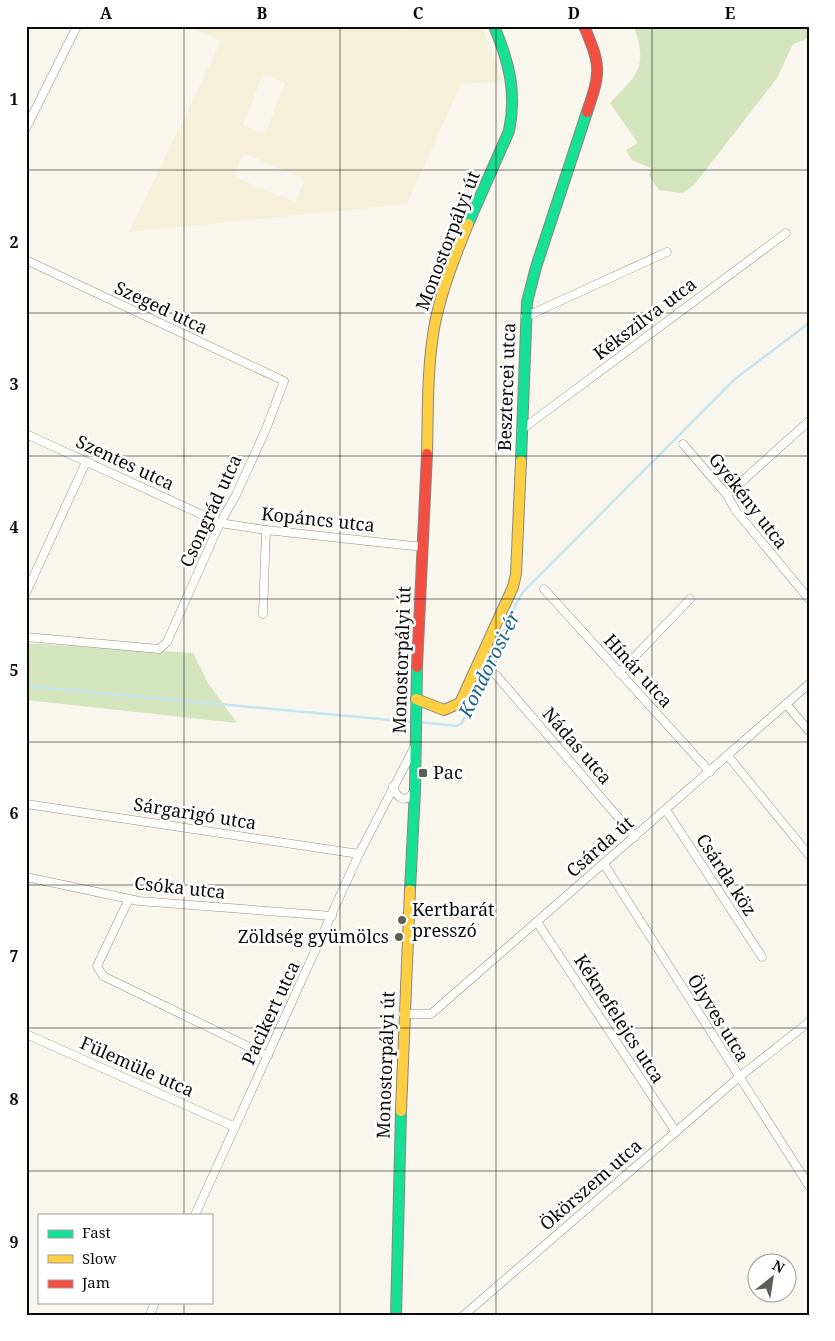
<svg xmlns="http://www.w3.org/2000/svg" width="835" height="1341" viewBox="0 0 835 1341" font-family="'Noto Serif',serif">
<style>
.farmland{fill:#f5f0da;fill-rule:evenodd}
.forest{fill:#d4e4bd}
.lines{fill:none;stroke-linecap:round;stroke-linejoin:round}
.stream{stroke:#c6e4f0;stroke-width:2.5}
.street-casing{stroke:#92908c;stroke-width:9}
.fast-casing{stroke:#888783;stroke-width:12}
.slow-casing{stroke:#888783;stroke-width:12}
.jam-casing{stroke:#888783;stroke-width:12}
.street{stroke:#fefefc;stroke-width:8}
.fast{stroke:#16e098;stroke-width:10}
.slow{stroke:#ffcf43;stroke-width:10}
.jam{stroke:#f24e42;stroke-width:10}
.grid{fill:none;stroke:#0a0a0a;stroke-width:1;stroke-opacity:0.55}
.poi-dot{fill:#5e5d59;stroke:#fff;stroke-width:2}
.labels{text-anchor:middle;stroke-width:5;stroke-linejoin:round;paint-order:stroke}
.street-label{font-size:18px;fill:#0a0a0a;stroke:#fff}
.poi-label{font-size:18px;fill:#0a0a0a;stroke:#fff;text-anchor:start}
.water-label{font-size:19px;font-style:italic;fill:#1c6693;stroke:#fff}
.neatline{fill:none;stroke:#0a0a0a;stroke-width:2}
.grid-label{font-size:16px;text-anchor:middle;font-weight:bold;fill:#0a0a0a}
</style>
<rect width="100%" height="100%" fill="#f9f6ed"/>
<path class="farmland" d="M187,26H405L407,31L416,26H482L503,81L461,84L407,204L129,232L221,41ZM263,74L285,83L265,134L243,125ZM243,153L305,179L295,202L234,177Z"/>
<g class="forest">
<path d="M634,26H809V38L793,44L777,78L694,185L683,193L659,190L649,176L651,168L632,160L626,150L638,143L610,103C638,73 648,69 634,26Z"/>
<path d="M26,643L193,653L208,683L237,723L26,700Z"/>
</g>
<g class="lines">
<g class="stream">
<path d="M26,686L412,722"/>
<path d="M418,722L457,726L462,723L517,602L523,592L735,379L809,323"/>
</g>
<defs>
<g id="street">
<path d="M26,128L77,26"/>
<path d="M26,260L284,381L266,429L236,495L220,523L167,642L159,649L26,637"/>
<path d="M525,317L667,252"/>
<path d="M521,430L786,233"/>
<path d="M26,434L220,523L266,530L423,547"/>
<path d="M683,444L727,495L736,511L809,599"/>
<path d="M727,495L809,421"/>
<path d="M544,589L710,772"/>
<path d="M26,593L86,462"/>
<path d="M263,614L266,530"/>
<path d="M619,673L690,599"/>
<path d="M496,675L635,837"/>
<path d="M786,704L809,731"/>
<path d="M728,756L809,855"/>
<path d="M393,786C397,800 407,804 415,790"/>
<path d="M26,804L359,854"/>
<path d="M666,810L762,957"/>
<path d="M604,864L809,1186"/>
<path d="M26,877L139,901L332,916"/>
<path d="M129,899L97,966L103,976L268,1056"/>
<path d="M537,922L676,1132"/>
<path d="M403,1014H431L809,684"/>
<path d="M26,1034L235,1127"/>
<path d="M195,1215L359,854L415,746"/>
<path d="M150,1315L155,1302"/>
<path d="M464,1315L738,1078L809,1022"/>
</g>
<g id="fast">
<path d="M468,224L509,131C517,92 509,62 494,26"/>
<path d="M521,461L527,302L536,267L587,112"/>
<path d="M410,890L415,790L417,667"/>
<path d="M396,1315L401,1111"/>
</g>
<g id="slow">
<path d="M427,454C428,411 427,365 435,323C442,289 455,256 468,224"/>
<path d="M416,699L444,710L460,703L513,587L516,574L521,461"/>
<path d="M401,1111L410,890"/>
</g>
<g id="jam">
<path d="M584,26C601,66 601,71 587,112"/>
<path d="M417,667L427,454"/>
</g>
</defs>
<use href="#street" class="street-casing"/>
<use href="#fast" class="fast-casing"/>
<use href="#slow" class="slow-casing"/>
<use href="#jam" class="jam-casing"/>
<use href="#street" class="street"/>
<use href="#fast" class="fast"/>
<use href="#slow" class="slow"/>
<use href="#jam" class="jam"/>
</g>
<path class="grid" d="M184,26V1215M340,26V1315M496,26V1315M652,26V1315M26,170H809M26,313H809M26,456H809M26,599H809M26,742H809M26,885H809M26,1028H809M26,1171H809M184,1302V1315"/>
<g class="poi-dot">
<rect x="418" y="768" width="10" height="10" rx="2.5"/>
<circle cx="402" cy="920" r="5"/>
<circle cx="399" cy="937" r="5"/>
</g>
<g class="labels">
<g class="street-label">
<text transform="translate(448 241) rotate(-69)" y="6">Monostorpályi út</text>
<text transform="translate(161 308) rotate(25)" y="6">Szeged utca</text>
<text transform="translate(645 319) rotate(-37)" y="6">Kékszilva utca</text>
<text transform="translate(507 387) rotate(-88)" y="6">Besztercei utca</text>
<text transform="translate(125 463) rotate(25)" y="6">Szentes utca</text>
<text transform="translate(748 501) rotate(52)" y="6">Gyékény utca</text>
<text transform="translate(211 511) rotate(-65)" y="6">Csongrád utca</text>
<text transform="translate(318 520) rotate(6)" y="6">Kopáncs utca</text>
<text transform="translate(402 660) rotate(-88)" y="6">Monostorpályi út</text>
<text transform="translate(638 671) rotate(48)" y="6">Hínár utca</text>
<text transform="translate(577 746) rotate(49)" y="6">Nádas utca</text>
<text transform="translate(195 814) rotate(9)" y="6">Sárgarigó utca</text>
<text transform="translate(600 847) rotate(-41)" y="6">Csárda út</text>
<text transform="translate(726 875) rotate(57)" y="6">Csárda köz</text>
<text transform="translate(180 888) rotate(6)" y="6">Csóka utca</text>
<text transform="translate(271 1013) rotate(-65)" y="6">Pacikert utca</text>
<text transform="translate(718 1018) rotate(58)" y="6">Ölyves utca</text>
<text transform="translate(619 1019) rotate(57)" y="6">Kéknefelejcs utca</text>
<text transform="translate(386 1065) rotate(-88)" y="6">Monostorpályi út</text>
<text transform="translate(137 1067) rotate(24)" y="6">Fülemüle utca</text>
<text transform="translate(591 1185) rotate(-41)" y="6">Ökörszem utca</text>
</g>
<g class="poi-label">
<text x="433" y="779">Pac</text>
<text x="412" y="916">Kertbarát<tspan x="412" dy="21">presszó</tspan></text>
<text x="389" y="943" text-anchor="end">Zöldség gyümölcs</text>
</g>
<g class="water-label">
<text transform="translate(489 664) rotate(-64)" y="7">Kondorosi-ér</text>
</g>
</g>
<rect width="835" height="1341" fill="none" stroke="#ffffff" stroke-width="55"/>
<rect x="38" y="1214" width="175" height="90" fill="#ffffff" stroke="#9d9d9d"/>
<rect x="48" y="1230" width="25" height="8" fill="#16e098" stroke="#9d9d9d"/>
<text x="82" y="1238" font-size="15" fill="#0a0a0a">Fast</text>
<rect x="48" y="1255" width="25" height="8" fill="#ffcf43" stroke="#9d9d9d"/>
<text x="82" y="1264" font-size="15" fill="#0a0a0a">Slow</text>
<rect x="48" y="1280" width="25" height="8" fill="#f24e42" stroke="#9d9d9d"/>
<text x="82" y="1288" font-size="15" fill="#0a0a0a">Jam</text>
<g transform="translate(772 1278) rotate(30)"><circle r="24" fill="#ffffff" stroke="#9d9d9d"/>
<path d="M0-4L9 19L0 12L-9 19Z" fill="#5e5d59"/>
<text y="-8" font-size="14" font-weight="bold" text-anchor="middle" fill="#0a0a0a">N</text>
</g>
<rect x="28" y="28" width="780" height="1286" class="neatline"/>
<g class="grid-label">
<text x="106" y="19">A</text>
<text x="262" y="19">B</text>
<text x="418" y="19">C</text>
<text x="574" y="19">D</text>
<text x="730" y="19">E</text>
<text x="14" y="105">1</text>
<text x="14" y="248">2</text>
<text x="14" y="390">3</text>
<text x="14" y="533">4</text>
<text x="14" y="676">5</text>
<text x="14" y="819">6</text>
<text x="14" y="962">7</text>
<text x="14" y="1105">8</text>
<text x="14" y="1248">9</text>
</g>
</svg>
